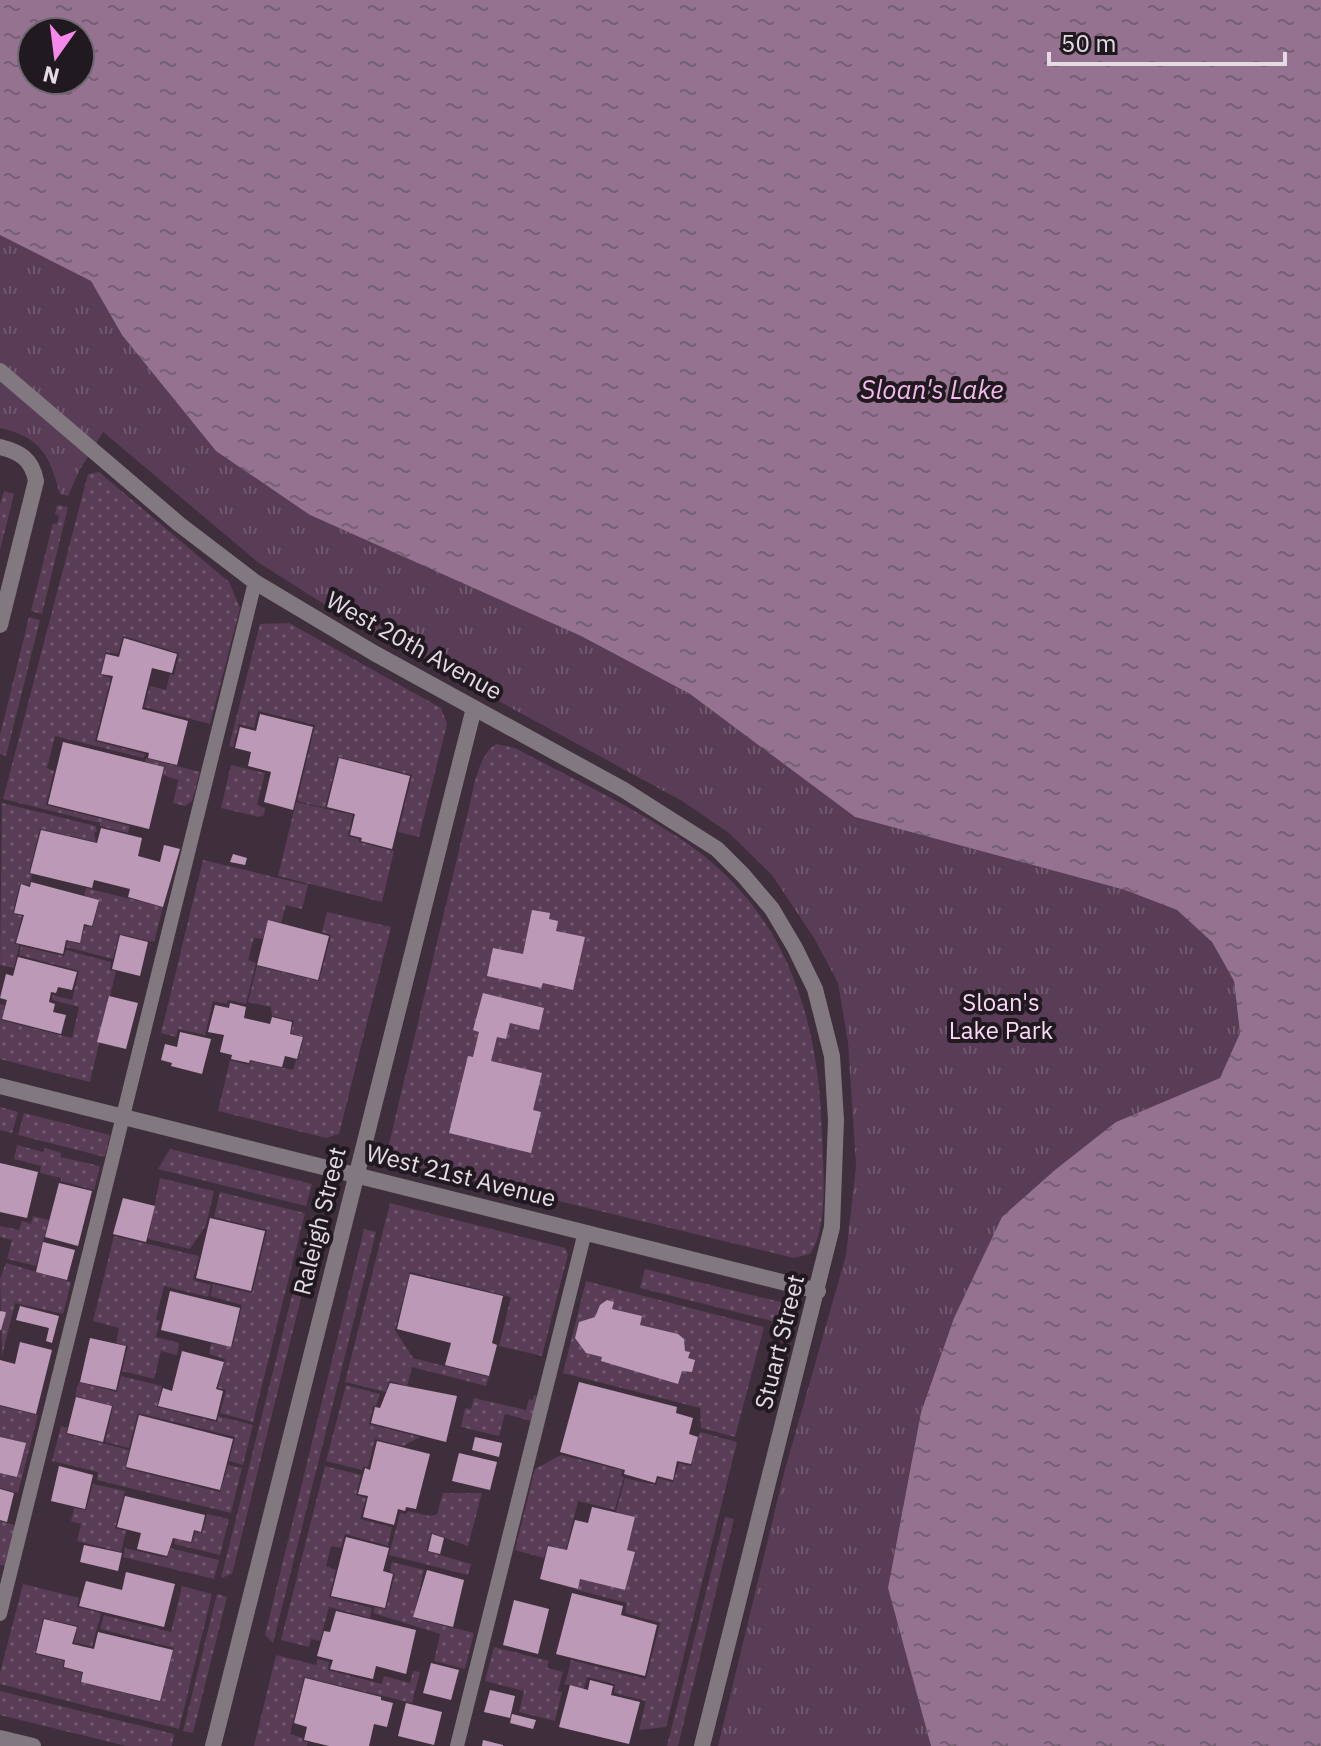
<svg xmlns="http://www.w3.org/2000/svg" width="1321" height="1746" viewBox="0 0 1321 1746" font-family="'IBM Plex Sans',sans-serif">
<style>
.grass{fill:url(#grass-dots)}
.park{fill:url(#park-tufts)}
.water{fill:url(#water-ripples);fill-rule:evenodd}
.building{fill:#bd99b8}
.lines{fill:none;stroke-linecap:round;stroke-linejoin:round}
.lane{stroke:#827980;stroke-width:14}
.street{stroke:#827980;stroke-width:16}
.labels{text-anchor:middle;stroke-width:8;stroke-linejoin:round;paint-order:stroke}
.street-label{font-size:24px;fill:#e5dbe4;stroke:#211920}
.park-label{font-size:24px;fill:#fad7f4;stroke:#211920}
.water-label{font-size:26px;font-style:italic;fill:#f3baeb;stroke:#211920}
</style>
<defs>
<pattern id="grass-dots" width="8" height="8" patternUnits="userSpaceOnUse" patternTransform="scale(2)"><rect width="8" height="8" fill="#593c55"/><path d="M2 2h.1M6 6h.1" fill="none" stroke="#71586d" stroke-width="1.8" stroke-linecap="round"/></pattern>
<pattern id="park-tufts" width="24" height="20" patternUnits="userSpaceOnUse" patternTransform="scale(2)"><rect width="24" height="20" fill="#593c55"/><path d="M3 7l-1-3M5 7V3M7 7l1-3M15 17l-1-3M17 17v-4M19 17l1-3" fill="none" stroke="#71586d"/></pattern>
<pattern id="water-ripples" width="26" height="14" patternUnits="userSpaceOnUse" patternTransform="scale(2)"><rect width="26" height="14" fill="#957290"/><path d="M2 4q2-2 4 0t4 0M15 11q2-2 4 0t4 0" fill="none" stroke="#755f72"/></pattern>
</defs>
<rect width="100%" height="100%" fill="#3f2e3c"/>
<g class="grass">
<path d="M99,472L229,582L240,608L210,724L144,707L150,686L166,690L170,674L174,675L179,653L123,636L118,654L106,652L100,674L111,678L95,741L145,754L144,758L55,736L47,768L54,771L46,805L130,826L128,833L100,826V823L3,799L88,474Z"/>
<path d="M4,491L14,494L0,550V505Z"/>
<path d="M57,505L68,507L42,614L31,611L53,523L57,524L59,516L55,514Z"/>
<path d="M29,617L40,620L6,756L0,754V735Z"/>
<path d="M289,623L441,708L447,724L419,837L398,832L412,775L338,757L325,808L297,801L315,725L258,711L254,728L239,724L233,747L229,746L260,624Z"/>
<path d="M496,744L515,748C571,778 640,810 691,846C788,916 819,1020 822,1135C823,1167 829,1227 810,1254L794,1258L401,1163L391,1156L389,1144L467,816C473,794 476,757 496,744Z"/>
<path d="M146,758L200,772L192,801L185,806L173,803L178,780L163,775L165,767L145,762Z"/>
<path d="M231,765L265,773L257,805L265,808L264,815L259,817L221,808Z"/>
<path d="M296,802L353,815L348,836L359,839V842L394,851L382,902L278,876Z"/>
<path d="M2,803L96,826L97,831L94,833L96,842L40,829L29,873L32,875L29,885L20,883L13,913L22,916L15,944L19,945L14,968L0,965Z"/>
<path d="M203,860L308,885L302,909L286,905L281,923L268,920L263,939L254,938L248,960L256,963L246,1004L228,1000L227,1004L213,1001L205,1035L178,1029L176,1037L161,1033Z"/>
<path d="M86,888L163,907L154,942L119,934L113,959L66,947L68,941L80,944L85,926L93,927L99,900L84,896Z"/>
<path d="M327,912L391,927L339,1134L326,1138L218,1111L230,1060L249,1065L251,1061L293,1070L296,1060H298L304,1037L291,1033L294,1021L272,1016L271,1007L248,1002L257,966L319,981L331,935L322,932Z"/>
<path d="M21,946L64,956L66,950L111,962L110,970L116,971L90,1082L0,1059V1004L5,1005L1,1020L72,1038L79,1007L52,1000L53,995L72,1000L79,971L19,955Z"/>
<path d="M0,1107L18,1112L12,1133L0,1130Z"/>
<path d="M24,1113L110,1135L105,1157L18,1135Z"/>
<path d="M17,1145L43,1152L45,1148L61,1153V1157L100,1166L94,1190L61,1181V1178L40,1173L41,1166L14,1159Z"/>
<path d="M170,1149L312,1184L306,1206L158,1169Z"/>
<path d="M160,1178L214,1191L206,1225L190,1249L148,1239Z"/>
<path d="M220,1192L305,1213L253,1422L220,1413L226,1390L218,1388L225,1359L209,1354L211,1343L232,1347L242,1305L210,1296L213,1284L252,1293L267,1230L214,1217Z"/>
<path d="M390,1203L565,1248L568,1254L542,1356L499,1346L511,1297L410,1272L395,1330L413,1358L489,1377L486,1386L412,1367L407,1386L389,1381L386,1392L345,1382Z"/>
<path d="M33,1216L49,1220L36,1266L7,1259L12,1240L0,1237V1226L19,1230L22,1221L31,1224Z"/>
<path d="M312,1216L321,1218L232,1574L221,1578Z"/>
<path d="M364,1229L376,1232L273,1643L265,1635Z"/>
<path d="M114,1236L199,1256L193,1280L211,1285L208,1297L164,1286L156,1320L160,1321L156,1337L179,1343L177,1355L161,1351L154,1379L122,1371L128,1346L116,1343L119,1328L93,1321Z"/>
<path d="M6,1263L71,1282L63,1314L15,1303L2,1356L0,1279Z"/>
<path d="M645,1269L789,1304L796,1327L640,1288Z"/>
<path d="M586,1281L764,1327L735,1437L701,1428L700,1408L563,1373Z"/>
<path d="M121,1376L162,1386L157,1407L217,1422L218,1416L253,1425L243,1465L229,1461L235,1437L138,1413L129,1448L105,1442L113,1406L75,1396L79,1382L117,1392Z"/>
<path d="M346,1385L380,1394L376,1406H373L369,1424L420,1437L403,1446L375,1439L368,1467L363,1466L362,1470L326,1461Z"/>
<path d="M534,1395L537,1396L531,1421L505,1414L499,1436L461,1427L465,1408L471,1409L474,1398L526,1410L529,1399L533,1400Z"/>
<path d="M0,1406L38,1415L18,1493L0,1488Z"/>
<path d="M61,1426L67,1428L66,1434L129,1450L125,1468L220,1492L228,1465L242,1468L231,1513L97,1480L98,1472L52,1461Z"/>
<path d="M700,1432L737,1442L666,1727L639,1730L646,1701L614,1693L615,1684L587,1677L584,1689L565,1684L571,1660L646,1679L660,1623L625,1613L627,1603L577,1590L580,1579L625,1590L634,1552L627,1550L635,1517L616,1512L625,1478L656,1485L658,1478L673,1482L679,1463L691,1466Z"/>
<path d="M561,1455L622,1470L621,1476L624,1477L615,1510L578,1501L566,1550L548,1545L544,1558L515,1550L535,1469Z"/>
<path d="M325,1466L361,1475L356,1495L366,1498L360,1519L392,1527L388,1546L345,1534L341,1548L331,1546L326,1566L336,1570L329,1597L372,1608L370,1618L329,1607L320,1641L311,1639L309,1647L281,1640Z"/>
<path d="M93,1484L125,1491L115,1528L126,1531L121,1552L77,1541L81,1524L71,1521L74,1508L86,1510Z"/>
<path d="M443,1493H482L468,1546L431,1533L426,1551L471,1564L468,1575L389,1555L400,1513L406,1514L408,1511L430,1516L437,1514Z"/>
<path d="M207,1514L229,1519L220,1555L174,1544L175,1539L192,1543L195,1532L202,1533Z"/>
<path d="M725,1517L734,1519L678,1746H667Z"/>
<path d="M0,1521L15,1525L5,1566L0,1565Z"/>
<path d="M125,1548L167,1558L170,1548L219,1560L214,1579L123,1557Z"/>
<path d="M392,1562L424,1570L413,1618L474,1633L465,1669L434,1661L440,1634L373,1613L375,1607L386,1609L395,1574L390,1572Z"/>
<path d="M23,1584L79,1598L77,1607L101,1613L92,1647L74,1642L78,1626L43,1618L35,1654L64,1661L63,1668L82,1673L80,1682L160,1702L174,1648L100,1629L104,1615L171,1632L182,1586L212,1594L179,1729L0,1684V1673Z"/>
<path d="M217,1594L227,1597L193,1733L183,1731Z"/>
<path d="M494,1647L549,1661L547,1668L563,1672L558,1691L562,1692L555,1721L519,1712L524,1691L485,1681Z"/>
<path d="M276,1655L316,1665L318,1659L329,1662L328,1670L382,1684L384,1676L410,1683L413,1671L420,1672L412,1703L304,1677L290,1734L303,1738V1741L308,1742L307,1746H254Z"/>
<path d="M0,1691L174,1734L172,1746H126L0,1715Z"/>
</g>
<path class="park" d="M0,235L91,281L122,335L310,515L581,636L690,694L855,817L1125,890L1177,910L1212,942L1234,981L1240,1033L1220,1078L1116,1122L954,1318L921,1411L888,1588L931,1746H718L784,1473L846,1255L856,1166L848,1042L838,983L814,938L772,875L729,833L682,801L346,618L259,563L103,432L79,471L68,496L60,494C49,455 42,438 0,428Z"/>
<path class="water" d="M0,0H1321V1746H931L888,1588L921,1412L954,1318L1002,1217L1055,1170L1116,1122L1220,1078L1240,1033L1234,981L1212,942L1177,910L1125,890L855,817L690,694L581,636L310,515L216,451L122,335L91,281L0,235ZM32,32H80V80H32Z"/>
<g class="building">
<path d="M124,638L177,654L172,673L152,668L142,709L188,721L177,765L148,758L149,753L97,740L113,676L101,674L106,654L119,657Z"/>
<path d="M260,714L313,727L293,810L264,802L271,772L248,766L251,752L235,748L240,727L256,731Z"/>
<path d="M63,742L164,767L149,829L48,804Z"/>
<path d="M339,758L410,776L392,849L361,841L362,838L350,835L355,814L327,807Z"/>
<path d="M101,828L142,838L138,856L160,862L164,845L180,849L163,907L128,897L130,889L94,880L92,888L30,873L41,830L97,843Z"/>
<path d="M233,854L247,858L245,865L230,862Z"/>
<path d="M31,882L99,900L92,926L84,924L80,943L66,940L63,954L16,943L24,915L14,913L21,884L30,887Z"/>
<path d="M532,910L550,913L549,919L558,921L556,931L585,937L573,990L543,983L541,988L487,976L493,948L523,954Z"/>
<path d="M268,920L329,936L318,980L257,965Z"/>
<path d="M120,935L148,942L140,976L112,969Z"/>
<path d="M18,957L77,972L72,990L58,987L56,993L51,992L49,1002L55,1004L53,1012L66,1015L61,1034L2,1019L7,1000L0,998L6,974L13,976Z"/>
<path d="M483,993L544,1008L539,1030L510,1023L506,1039L497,1037L491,1061L542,1073L533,1110L541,1112L531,1153L449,1133L468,1056L473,1057L479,1032L473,1030Z"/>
<path d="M109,996L138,1003L126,1049L97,1042Z"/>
<path d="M230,1003L246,1007L244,1018L270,1024L272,1017L292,1022L290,1034L303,1037L297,1059L285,1056L282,1067L250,1060L249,1063L231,1059L232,1055L220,1052L224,1035L208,1032L215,1005L229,1008Z"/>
<path d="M180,1032L211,1039L202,1074L171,1066L172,1063L161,1060L165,1044L177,1047Z"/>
<path d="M0,1163L38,1172L27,1218L0,1212Z"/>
<path d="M59,1183L92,1191L78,1246L45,1237Z"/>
<path d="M123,1198L155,1206L146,1242L113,1234Z"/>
<path d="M210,1218L265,1231L251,1291L196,1278Z"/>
<path d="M43,1242L75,1250L67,1280L36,1272Z"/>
<path d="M410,1274L503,1296L492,1343L497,1345L489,1376L445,1365L451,1343L397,1329Z"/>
<path d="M170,1291L240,1308L231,1347L161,1330Z"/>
<path d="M607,1300L614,1302L612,1309L642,1316L640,1325L678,1334L684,1339L685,1351L690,1352L688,1358L695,1360L692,1372L682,1371L678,1384L601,1361L602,1357L586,1353L575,1338L579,1322L595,1317L600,1305Z"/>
<path d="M20,1306L59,1316L52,1343L46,1341L49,1328L16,1320Z"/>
<path d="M0,1311L6,1312L1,1330H0Z"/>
<path d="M90,1338L126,1346L116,1390L80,1382Z"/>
<path d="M20,1342L52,1350L36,1414L0,1405V1360L15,1364Z"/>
<path d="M182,1351L224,1362L216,1389L223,1391L216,1420L158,1406L163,1388L172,1391Z"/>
<path d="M579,1382L677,1407L676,1413L693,1418L689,1434L698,1437L691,1464L677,1461L673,1480L657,1476L655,1483L624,1474L625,1470L560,1452Z"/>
<path d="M390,1383L457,1396L446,1442L371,1423L375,1407L380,1408Z"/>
<path d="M76,1397L112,1406L103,1442L67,1433Z"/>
<path d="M139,1415L233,1439L220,1490L126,1467Z"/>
<path d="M0,1437L26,1443L17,1477L0,1473Z"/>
<path d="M475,1437L502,1443L499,1457L472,1450Z"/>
<path d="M377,1441L430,1454L416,1509L406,1507L405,1511L398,1509L394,1525L363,1517L368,1496L358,1494L365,1468L370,1470Z"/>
<path d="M459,1453L497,1462L490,1490L452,1481Z"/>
<path d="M59,1466L93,1475L85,1509L51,1501Z"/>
<path d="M0,1489L14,1493L7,1522L0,1520Z"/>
<path d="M125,1496L205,1515L201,1532L194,1530L191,1542L173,1538L167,1556L137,1549L141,1533L117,1527Z"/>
<path d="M592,1507L635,1517L627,1550L635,1552L625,1590L580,1579L578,1589L540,1579L548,1546L567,1550L575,1520L588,1523Z"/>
<path d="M432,1534L444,1538L440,1554L428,1551Z"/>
<path d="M346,1537L389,1548L383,1571L393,1574L385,1608L331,1596Z"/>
<path d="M84,1545L122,1553L118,1571L80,1562Z"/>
<path d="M427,1570L464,1580L453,1627L413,1617Z"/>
<path d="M126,1572L175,1584L164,1627L79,1606L86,1581L122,1590Z"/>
<path d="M572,1593L623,1606L621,1615L657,1625L645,1676L556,1654Z"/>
<path d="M514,1600L549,1609L538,1654L503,1645Z"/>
<path d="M336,1611L416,1630L406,1674L376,1666L373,1679L330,1669L333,1660L317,1656L324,1631L330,1632Z"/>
<path d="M44,1619L77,1627L72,1644L94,1649L98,1632L173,1650L160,1701L81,1682L83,1672L64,1667L65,1660L36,1653Z"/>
<path d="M431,1663L459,1670L451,1700L423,1693Z"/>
<path d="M305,1678L381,1697V1700L393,1703L387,1727L374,1724L369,1746H329L304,1740L307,1727L294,1723Z"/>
<path d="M590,1680L613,1686L611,1695L640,1702L629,1744L559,1727L570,1685L588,1690Z"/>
<path d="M490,1690L515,1696L510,1718L484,1712Z"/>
<path d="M406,1703L442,1712L434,1745L398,1736Z"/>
<path d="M512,1714L536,1720L533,1729L510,1723Z"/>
<path d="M483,1740L503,1745V1746H482Z"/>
</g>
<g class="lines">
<g class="lane">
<path d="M0,1614L255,582"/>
<path d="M457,1746L585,1232"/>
</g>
<g class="street">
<path d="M0,371L179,524L255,582L374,653L624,790L717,849L743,875L772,909L795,948L815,989L832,1056L836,1120L832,1227L702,1746"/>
<path d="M0,447C20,452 32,459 36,481L0,625"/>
<path d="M0,1086L818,1291"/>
<path d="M0,1738L33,1746"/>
<path d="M213,1746L474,708"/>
</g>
</g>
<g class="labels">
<g class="street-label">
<text transform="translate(414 646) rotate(29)" y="8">West 20th Avenue</text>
<text transform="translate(461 1176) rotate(14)" y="8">West 21st Avenue</text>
<text transform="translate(320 1221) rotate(-76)" y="8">Raleigh Street</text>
<text transform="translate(780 1342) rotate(-76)" y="8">Stuart Street</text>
</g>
<g class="park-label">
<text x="1001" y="1011">Sloan's<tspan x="1001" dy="28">Lake Park</tspan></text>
</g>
<g class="water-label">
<text x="932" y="399">Sloan's Lake</text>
</g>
</g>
<g transform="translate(56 56) rotate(194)"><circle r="38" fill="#211920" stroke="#6f676e" stroke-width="2"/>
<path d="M0-6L14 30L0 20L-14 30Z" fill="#f788eb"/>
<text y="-12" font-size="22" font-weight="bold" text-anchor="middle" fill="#e5dbe4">N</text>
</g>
<path d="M1049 52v12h236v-12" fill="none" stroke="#e5dbe4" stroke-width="4"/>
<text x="1061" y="52" font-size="24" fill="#e5dbe4" stroke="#211920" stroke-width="6" paint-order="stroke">50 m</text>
</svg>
